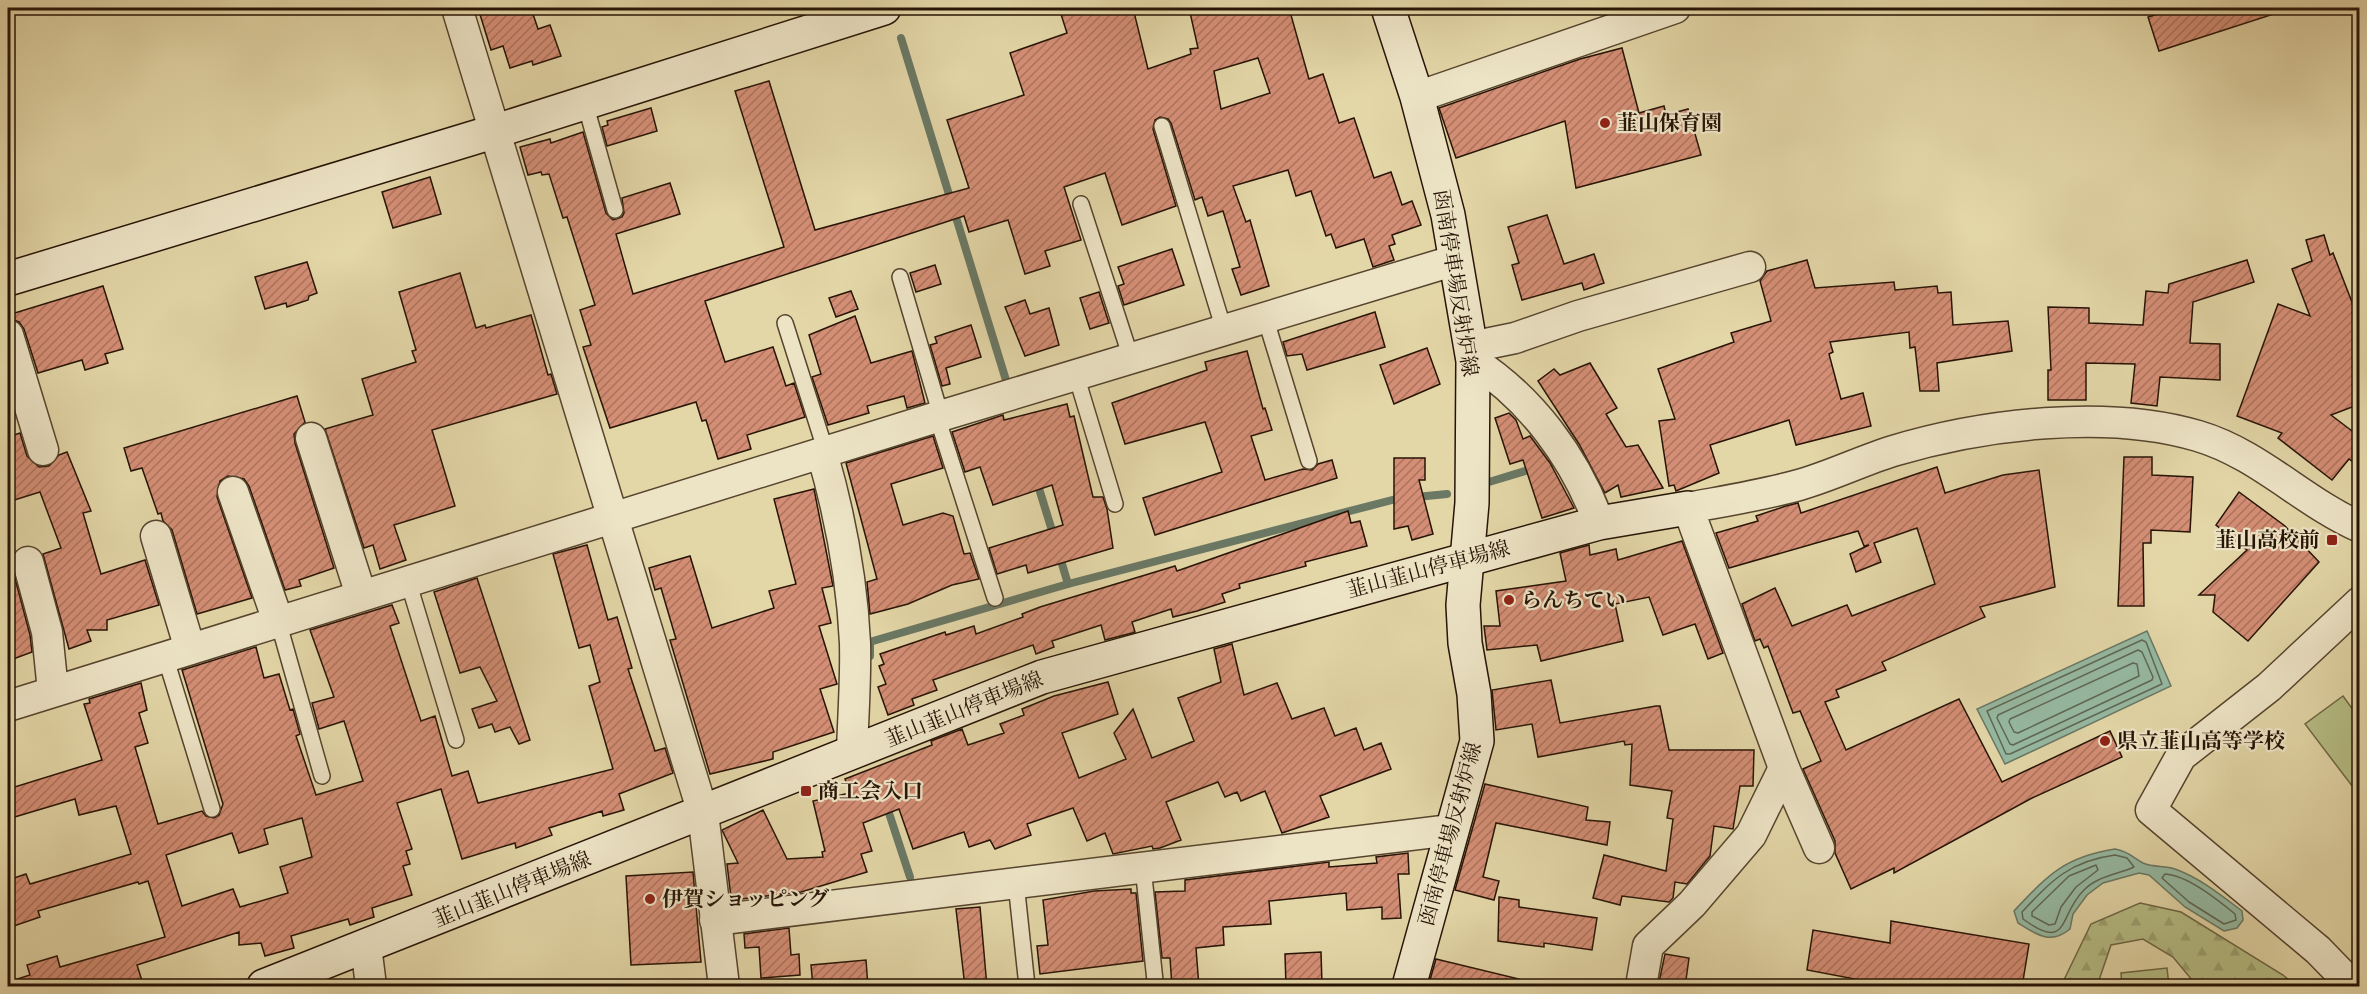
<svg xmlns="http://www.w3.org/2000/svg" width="2367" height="994" viewBox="0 0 2367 994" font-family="'Old Standard TT','Noto Serif JP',serif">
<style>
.grass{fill:#b6bd85;stroke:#6e6846;stroke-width:1.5}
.forest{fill:url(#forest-firs);stroke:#6e6846;stroke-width:1.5}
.water{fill:#96baa3;stroke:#6a7864;stroke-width:1.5}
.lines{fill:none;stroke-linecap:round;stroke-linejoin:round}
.shore{stroke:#5e6754;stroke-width:1.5}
.stream{stroke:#6a7864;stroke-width:8}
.building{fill:url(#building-hatch);stroke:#271406;stroke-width:1.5;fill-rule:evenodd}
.lane-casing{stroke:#56442e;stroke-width:18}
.street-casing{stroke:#56442e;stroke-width:33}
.secondary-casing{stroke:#271406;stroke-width:36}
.lane{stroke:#ede4c6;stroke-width:15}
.street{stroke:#ede4c6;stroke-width:30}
.secondary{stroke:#ede4c6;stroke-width:33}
.poi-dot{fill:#8f2418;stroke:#ede4c6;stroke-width:2}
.labels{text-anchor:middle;stroke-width:4.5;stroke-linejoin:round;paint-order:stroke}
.poi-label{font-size:21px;font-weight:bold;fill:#271406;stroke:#ede4c6;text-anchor:start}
.street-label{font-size:21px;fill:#271406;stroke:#ede4c6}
</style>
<defs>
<pattern id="forest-firs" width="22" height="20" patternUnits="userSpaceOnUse" patternTransform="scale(1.5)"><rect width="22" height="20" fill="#b6bd85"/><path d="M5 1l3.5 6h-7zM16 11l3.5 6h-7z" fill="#9ca271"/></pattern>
<pattern id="building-hatch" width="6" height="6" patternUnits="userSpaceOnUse" patternTransform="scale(1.5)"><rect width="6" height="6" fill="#d48e75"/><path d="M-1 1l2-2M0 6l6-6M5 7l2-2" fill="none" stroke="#ac735e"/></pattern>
</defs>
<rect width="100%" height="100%" fill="#e3d6a7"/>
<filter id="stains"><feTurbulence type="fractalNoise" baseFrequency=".00333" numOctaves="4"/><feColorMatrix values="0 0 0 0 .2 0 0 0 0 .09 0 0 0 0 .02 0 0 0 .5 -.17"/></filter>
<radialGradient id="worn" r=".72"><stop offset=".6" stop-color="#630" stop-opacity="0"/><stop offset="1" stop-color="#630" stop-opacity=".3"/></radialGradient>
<g class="grass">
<path d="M2343,696L2359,718V795L2305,724Z"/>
<path d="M2167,968L2169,986H2122L2121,973Z"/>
</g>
<path class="forest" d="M2140,903L2181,912L2283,975L2296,986H2197L2173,957L2143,939L2111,945L2097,986H2061L2091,924Z"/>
<g class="water">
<path d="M2147,631L2171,686L2005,764L1977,709Z"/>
<path d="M2115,849C2130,852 2132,857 2143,863C2154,868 2165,865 2175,869C2200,878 2221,895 2242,911L2243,920L2237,928L2224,931L2185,907L2149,875L2139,873L2103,883L2087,895L2073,914L2070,929C2051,945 2037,935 2018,923L2014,911C2048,875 2064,857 2115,849Z"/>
</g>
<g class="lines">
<g class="shore">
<path d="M2142,640L2146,642L2162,684L2010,754H2006L1987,711Z"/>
<path d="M2138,650L2142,652L2153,677L2152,680L2013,745L2010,744L1997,718L1998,715Z"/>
<path d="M2133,663L2137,664L2139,676L2018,733L2014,732L2009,722L2010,719Z"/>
<path d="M2115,855L2127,858L2134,867C2116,875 2098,876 2084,890C2058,915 2070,953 2023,919L2022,912C2052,880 2070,861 2115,855Z"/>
<path d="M2096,865L2098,870L2076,887L2061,907L2055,924L2049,925L2032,916V912L2069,876Z"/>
<path d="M2165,874C2187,875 2218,900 2235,914L2236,920L2224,924L2189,902L2162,878Z"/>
</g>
<g class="stream">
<path d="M901,38L1009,390"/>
<path d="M1037,482L1054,537"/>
<path d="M1489,482L1555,462"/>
<path d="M1059,554L1068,584"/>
<path d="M870,656V643L873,641L1068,584L1396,499L1447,494"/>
<path d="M886,804L910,877"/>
</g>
</g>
<g class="building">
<path d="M478,8H531L538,29L550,25L561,56L533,65L532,61L510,68L503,46L491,50Z"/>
<path d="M1059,8H1133L1148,69L1191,54L1190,49L1198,48L1189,8H1289L1309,79L1323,74L1339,123L1354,118L1374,178L1391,172L1402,205L1412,201L1421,225L1392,235L1395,244L1389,246L1394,260L1373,267L1364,239L1336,248L1331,234L1326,236L1311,191L1296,196L1288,170L1233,186L1246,222L1250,220L1269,286L1241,295L1232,269L1240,267L1223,211L1208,216L1202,197L1195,200L1171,123L1168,119L1160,117L1155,120L1153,129L1176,206L1122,225L1105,173L1064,187L1081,240L1045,251L1050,266L1025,274L1008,220L969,232L964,216L705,301L725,362L773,347L786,386L794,383L805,417L747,435L751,449L718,459L706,420L702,421L696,402L610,428L583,347L591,345L580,310L595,305L567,217L563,218L549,174L542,175L541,172L528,175L520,147L550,139L551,143L583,132L606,213L613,220L622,217L624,213L622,198L670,183L680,214L616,234L633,294L784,247L735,91L769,81L815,230L969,188L947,120L1024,95L1010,53L1067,33ZM1258,58L1270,93L1221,109L1214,71Z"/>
<path d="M2177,8H2280V12L2159,51L2148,17Z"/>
<path d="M1622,48L1639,113L1664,106L1666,115L1688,109L1701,155L1576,188L1565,121L1456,158L1439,108L1580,59Z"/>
<path d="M651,108L657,131L607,146L602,127L608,125L607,121Z"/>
<path d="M430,177L441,214L393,228L382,192Z"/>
<path d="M1547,215L1564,264L1594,254L1604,283L1584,290L1582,283L1522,300L1512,265L1519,263L1508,227Z"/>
<path d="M2324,235L2330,255L2333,253L2360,323V404L2331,415L2360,437V467L2349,459L2332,480L2278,438L2282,433L2237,416L2278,304L2310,316L2292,269L2312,261L2306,240Z"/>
<path d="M1172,249L1184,285L1124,305L1118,286L1124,284L1118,267Z"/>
<path d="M1807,260L1815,288L1894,282L1895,290L1937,286L1938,293L1951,292L1953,325L2008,321L2012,351L1937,363L1939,391H1920L1915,347L1910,348L1909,332L1830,342L1833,352L1829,354L1841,399L1863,393L1871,426L1796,445L1789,420L1710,445L1719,473L1676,491L1674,485L1669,486L1659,421L1675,419L1658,369L1734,342L1731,333L1771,321L1760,281L1767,271Z"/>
<path d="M2247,260L2254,282L2193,302L2190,343L2220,344V380L2160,377L2157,406L2131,403L2135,364L2086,363V400H2048V370H2051L2048,307L2089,308V323L2143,325L2146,291L2168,293L2169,284Z"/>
<path d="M307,262L317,293L309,296L308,300L287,307L286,303L265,309L255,277Z"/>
<path d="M935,265L941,284L916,292L910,273Z"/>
<path d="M460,273L476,328L485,325L486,328L531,315L548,375L551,374L557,394L432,430L455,506L394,525L406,560L380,569L373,545L364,548L325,429L373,415L362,379L416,362L412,351L416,350L399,292Z"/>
<path d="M103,286L123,349L105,354L108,363L85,370L82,360L38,373L24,329L19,322L8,318V315Z"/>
<path d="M851,291L858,309L836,317L829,298Z"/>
<path d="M1099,292L1109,323L1090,329L1080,298Z"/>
<path d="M1025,300L1030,314L1049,308L1059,345L1025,356L1005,307Z"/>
<path d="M1375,312L1385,347L1307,370L1302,354L1287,356L1283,342Z"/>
<path d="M855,316L871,363L912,351L925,403L907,408L904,396L867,406L869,413L828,425L812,377L821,374L809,335Z"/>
<path d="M971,325L981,357L946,368L950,384L942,386L930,345L937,343L935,337Z"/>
<path d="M1427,348L1440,384L1394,404L1380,365Z"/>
<path d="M1247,351L1263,409L1265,408L1272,430L1251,436L1265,480L1303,469L1312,470L1318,464L1332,460L1337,478L1155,535L1143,498L1222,472L1205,422L1125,444L1112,403L1207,370L1205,362Z"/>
<path d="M1590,363L1617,408L1606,414L1626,447L1638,445L1663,488L1621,497L1618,485L1605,493L1579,444L1538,381L1554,369L1560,375Z"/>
<path d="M297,396L305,422L294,434L295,443L334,568L299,580L301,586L285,590L249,486L244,479L228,476L220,481L217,497L252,598L197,614L172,530L163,521L161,513L158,514L142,468L131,471L124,448Z"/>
<path d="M1067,404L1070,417L1074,416L1093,497H1103L1107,509L1113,548L1028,573L1026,565L997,574L989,548L1063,525L1052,485L993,505L980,467L965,472L952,432L1003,415L1004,420Z"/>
<path d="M1509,413L1516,420L1523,439L1530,436L1550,463L1574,508L1542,518L1523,460L1510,464L1495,418Z"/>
<path d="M20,433L27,456L39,467L49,466L59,455L67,452L91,511L83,513L101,574L145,560L159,605L107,620V630H87L91,641L69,649L43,554L61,548L40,492L8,502V437Z"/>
<path d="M933,436L943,468L891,484L903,525L943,513L953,516L964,554L970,553L979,579L952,585L908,604L870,614L867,582L877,579L846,463Z"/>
<path d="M2124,457H2152V475L2193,477L2190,532L2151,530V543H2143L2144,606H2118Z"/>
<path d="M1394,458H1425V480H1419L1433,534L1412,540L1408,526L1394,529Z"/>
<path d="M1937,467L1945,493L2003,475L2039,470L2055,587L1980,607L1985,617L1882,662L1886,670L1836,690L1839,697L1825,702L1846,750L1959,699L2002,782L2110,731L2122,757L2032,798L1894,873V868L1851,889L1835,853V841L1803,769L1821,761L1800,711L1793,713L1768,646L1764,648L1760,639L1755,641L1742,604L1775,588L1792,626L1847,605L1852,616L1935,584L1917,528L1874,543L1881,562L1856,572L1850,554L1869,545L1864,546L1858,531L1729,568L1716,533L1758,521L1756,516L1786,506L1798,503L1801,513Z"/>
<path d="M814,489L833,586L822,588L831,623L819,626L837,684L820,689L834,732L773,752V759L710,774L670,640L676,639L661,588L655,590L649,568L690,556L712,628L774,608L769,591L796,584L774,499Z"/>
<path d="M2239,492L2285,526L2319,562L2248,641L2213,612L2215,595H2199L2247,550L2216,525Z"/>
<path d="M1348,511L1351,523L1360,521L1367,546L1305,562L1306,566L1239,584L1240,588L1222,594L1225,602L1197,611L1173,617L1171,609L1132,622L1135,632L1132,633L1105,640L1101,625L1052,641L1054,647L1036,654L1033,645L933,680L937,690L912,699L914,705L888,715L878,687L886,684L879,666L884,664L880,654L945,632L946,635L974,626L976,634L1023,617L1022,614L1040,607L1175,566L1177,571Z"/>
<path d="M1682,541L1723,653L1708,659L1695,624L1663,635L1649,597L1615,604L1623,641L1541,661L1537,645L1487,650L1484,626H1500L1496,591L1566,581L1560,553L1589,545L1590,555L1616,549L1618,560Z"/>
<path d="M587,545L608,620L617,617L632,668L628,669L655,751L665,748L673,773L619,794L624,810L603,816L602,811L549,828L552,835L516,848L515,843L462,859L441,789L397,803L412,849L406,851L410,864L403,866L412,895L372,908L374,917L350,925L348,919L291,936L294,948L265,956L261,943L239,945V932L137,965L144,987H12L11,981L30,975L27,965L57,956L60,967L165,937L148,881L139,884L138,882L38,911L40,917L8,928V880L26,874L30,884L131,854L116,806L79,815L75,799L8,819V789L102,760L84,704L90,703L89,699L141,683L147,710L139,713L148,743L135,747L158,824L202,811L206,816L214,818L219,815L223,804L182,670L256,647L264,678L279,674L290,710L293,709L300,734L296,736L316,795L363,781L344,721L319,729L312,703L334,697L310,630L392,605L399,623L390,626L421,721L435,716L452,776L468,771L478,803L613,769L589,686L600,682L590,645L579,648L553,554ZM302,818L312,857L280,867L288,893L240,907L233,889L182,906L166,855L232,833L239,853L268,844L264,829Z"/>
<path d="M11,563L30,635L32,652L8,661V565Z"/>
<path d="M477,578L530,740L519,744L510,727L495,732L492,724L479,728L472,709L497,701L480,667L460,673L434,592Z"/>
<path d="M1232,644L1244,695L1277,683L1292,719L1324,708L1335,736L1356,728L1364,750L1381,743L1391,769L1320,796L1329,817L1282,833L1265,791L1241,801L1237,792L1225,797L1218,782L1166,802L1181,840L1160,848L1153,849L1152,846L1113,854L1105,833L1087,841L1073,808L1027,824L1031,835L995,849L990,840L969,847L964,832L913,849L899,809L863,823L872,851L861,854L867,872L801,892L741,899V896L731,897L727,864L738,863L722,830L763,810L787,859L823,857L822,852L825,851L813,801L850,793L845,779L932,745L931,741L962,729L968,745L1004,733L1000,724L1024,715L1022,709L1054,696L1108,682L1118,714L1062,733L1079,778L1126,759L1114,733L1133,709L1152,758L1194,741L1178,698L1221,682L1214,649Z"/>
<path d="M1551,680L1560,723L1656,706H1660L1669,750H1754L1753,786H1740L1733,829L1714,826L1710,856L1687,884L1675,882L1673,898L1669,902L1622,896L1620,905L1593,898L1604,855L1666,871L1673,819L1667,818L1672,791L1630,785L1632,744L1625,745L1624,741L1538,757L1532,724L1496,730L1492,690Z"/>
<path d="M1485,784L1588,807L1586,820L1610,822L1607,845L1496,823L1483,877L1499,881L1494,900L1455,890Z"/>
<path d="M1408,853L1409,874H1398L1401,918L1382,919V907L1347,910L1346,893L1269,901L1271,924L1223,927L1224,945L1196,948L1199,987H1172L1170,958H1162L1155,892L1185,891V880L1329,862V867L1377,863L1376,857Z"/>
<path d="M693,872L701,962L631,965L626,876Z"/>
<path d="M1131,889V893H1136L1143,961L1040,974L1037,946L1048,945L1043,900L1094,891Z"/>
<path d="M1499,897L1519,900V907L1597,918L1592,950L1544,943V947L1498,941Z"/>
<path d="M980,907L987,987H965L956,909Z"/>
<path d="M1891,921L2029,944L2022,987H1875L1876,983L1807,970L1813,930L1890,943Z"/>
<path d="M789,928L791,955L799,954L800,975L761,978L759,947L745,948L744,934Z"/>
<path d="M1321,952L1322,985L1286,986L1285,954Z"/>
<path d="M1665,954L1689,958L1685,987H1658Z"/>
<path d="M1436,959L1519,979L1518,987H1428Z"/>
<path d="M866,960L868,987H813L811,965Z"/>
</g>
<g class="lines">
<defs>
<g id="lane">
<path d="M585,103L615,210"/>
<path d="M1162,126L1224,330"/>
<path d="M1081,204L1131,358"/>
<path d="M900,277L941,416"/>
<path d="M1265,317L1309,461"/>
<path d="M785,323L826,452"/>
<path d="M1076,375L1115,504"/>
<path d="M937,417L995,598"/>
<path d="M408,581L456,740"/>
<path d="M278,621L322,776"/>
<path d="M165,656L212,809"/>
<path d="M1143,867L1155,981"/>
<path d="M1016,883L1027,986"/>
</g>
<g id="street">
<path d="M457,8L703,813L724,986"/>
<path d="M1417,97L1675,8"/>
<path d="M8,335L43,450"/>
<path d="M1471,347L1515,338L1578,316L1750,267"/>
<path d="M1473,361C1532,399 1575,458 1599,523"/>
<path d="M311,438L361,595"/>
<path d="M822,453C840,515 852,578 855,643C856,680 853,717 852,753"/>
<path d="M233,492L278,621"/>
<path d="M156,536L190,649"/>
<path d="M28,562L47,632L53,691"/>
<path d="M8,706L937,417L1456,260"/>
<path d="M1819,848L1784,768L1688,508C1725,501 1763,495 1799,485C1831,476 1861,461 1893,451C1983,424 2107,409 2198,436C2259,454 2303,502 2360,527"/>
<path d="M715,920L1451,830"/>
<path d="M366,946L371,986"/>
<path d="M1641,986L1648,946L1692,904L1751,835L1784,768"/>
<path d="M2353,986L2318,950L2151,810L2181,756L2269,687L2360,602"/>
</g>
<g id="secondary">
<path d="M1388,8L1417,97L1448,215L1473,361L1472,503L1463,605L1465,643L1474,694L1477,741L1409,986"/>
<path d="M8,279L496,131L884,8"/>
<path d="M264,986L1042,677L1599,523L1688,508"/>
</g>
</defs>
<use href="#lane" class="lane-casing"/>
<use href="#street" class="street-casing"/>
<use href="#secondary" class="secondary-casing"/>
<use href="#lane" class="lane"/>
<use href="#street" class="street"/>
<use href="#secondary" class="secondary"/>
</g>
<g class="poi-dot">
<circle cx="1605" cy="123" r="6"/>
<rect x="2326" y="534" width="12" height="12" rx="3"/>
<circle cx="1509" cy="600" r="6"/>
<circle cx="2105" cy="741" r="6"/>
<rect x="800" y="785" width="12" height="12" rx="3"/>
<circle cx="650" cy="899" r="6"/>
</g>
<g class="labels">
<g class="poi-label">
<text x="1617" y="130">韮山保育園</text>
<text x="2320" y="547" text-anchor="end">韮山高校前</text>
<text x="1521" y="607">らんちてい</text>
<text x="2117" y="748">県立韮山高等学校</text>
<text x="818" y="798">商工会入口</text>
<text x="662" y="906">伊賀ショッピング</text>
</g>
<g class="street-label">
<text transform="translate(1456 283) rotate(81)" y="7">函南停車場反射炉線</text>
<text transform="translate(1428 569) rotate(-15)" y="7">韮山韮山停車場線</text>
<text transform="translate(964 709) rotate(-22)" y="7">韮山韮山停車場線</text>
<text transform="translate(1450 834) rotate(-75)" y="7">函南停車場反射炉線</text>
<text transform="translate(512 889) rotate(-22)" y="7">韮山韮山停車場線</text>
</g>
</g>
<rect width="2367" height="994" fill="none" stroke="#e3d6a7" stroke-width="30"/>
<rect x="9" y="9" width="2349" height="976" fill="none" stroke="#271406" stroke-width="3"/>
<rect x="15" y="15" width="2337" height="964" fill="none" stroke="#271406" stroke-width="1.5"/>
<rect width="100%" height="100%" filter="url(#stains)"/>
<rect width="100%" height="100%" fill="url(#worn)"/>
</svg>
